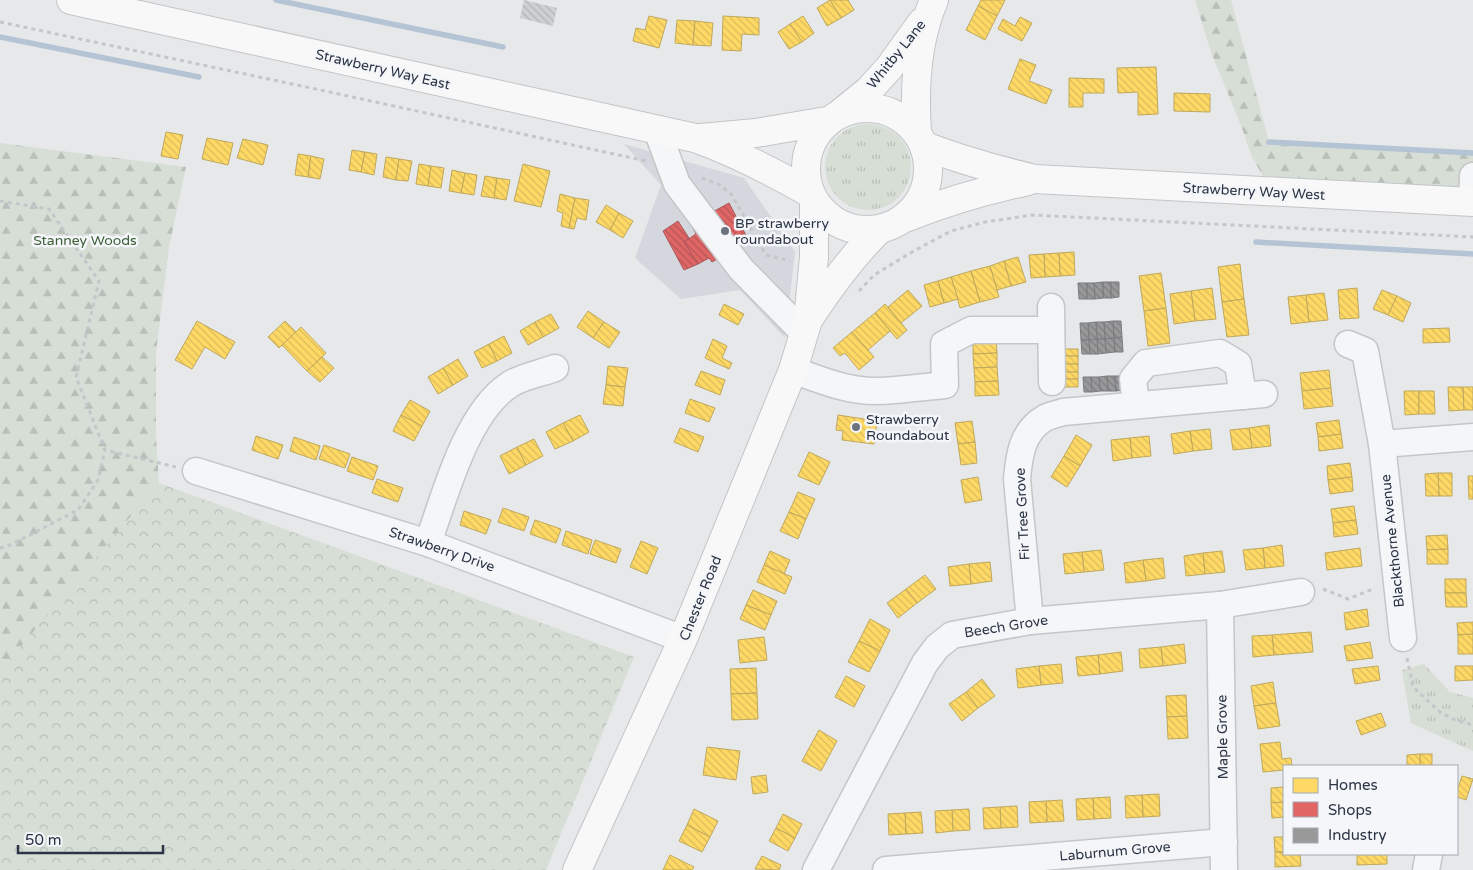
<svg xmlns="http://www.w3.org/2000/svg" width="1473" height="870" viewBox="0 0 1473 870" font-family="'Varela Round',sans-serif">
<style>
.built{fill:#d4d7dd}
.grass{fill:url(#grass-tufts)}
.forest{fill:url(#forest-firs)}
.park{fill:url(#park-crowns)}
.homes{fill:url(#homes-back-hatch);stroke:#bfa85c}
.shops{fill:url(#shops-back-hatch);stroke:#aa575c}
.industry{fill:url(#industry-back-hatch);stroke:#787b80}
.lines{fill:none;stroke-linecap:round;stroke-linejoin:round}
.stream{stroke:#b4c4d5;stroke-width:5.5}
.building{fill:url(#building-back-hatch)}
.minor-casing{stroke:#c4c6c8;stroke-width:29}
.major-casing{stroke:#c2c5c8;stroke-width:30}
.path{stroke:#c5c6ca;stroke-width:3;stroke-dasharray:4 4;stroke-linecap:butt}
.minor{stroke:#f5f6f7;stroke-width:26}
.major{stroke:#f8f8f8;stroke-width:28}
.poi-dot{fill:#6c737f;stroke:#f4f6f9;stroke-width:2}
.labels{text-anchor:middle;stroke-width:5;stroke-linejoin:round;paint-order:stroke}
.street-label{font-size:14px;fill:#2b3445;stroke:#f4f6f9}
.poi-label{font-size:14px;fill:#2b3445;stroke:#f4f6f9;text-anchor:start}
.park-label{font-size:14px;fill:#3f6138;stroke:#f4f6f9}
</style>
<defs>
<pattern id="grass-tufts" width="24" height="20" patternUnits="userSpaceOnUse" patternTransform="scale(1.25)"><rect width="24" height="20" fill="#d6ded6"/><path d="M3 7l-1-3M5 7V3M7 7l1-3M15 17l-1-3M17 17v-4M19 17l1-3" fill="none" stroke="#b8bfb9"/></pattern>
<pattern id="forest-firs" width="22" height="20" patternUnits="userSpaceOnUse" patternTransform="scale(1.25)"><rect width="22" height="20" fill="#d6ded6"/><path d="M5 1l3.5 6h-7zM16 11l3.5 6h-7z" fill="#b8bfb9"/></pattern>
<pattern id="park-crowns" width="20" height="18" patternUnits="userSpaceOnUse" patternTransform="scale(1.25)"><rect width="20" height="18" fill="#d6ded6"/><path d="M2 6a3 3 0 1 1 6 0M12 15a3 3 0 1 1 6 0" fill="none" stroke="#b8bfb9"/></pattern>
<pattern id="homes-back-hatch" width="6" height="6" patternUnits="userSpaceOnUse" patternTransform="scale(1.25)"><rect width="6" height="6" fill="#ffd966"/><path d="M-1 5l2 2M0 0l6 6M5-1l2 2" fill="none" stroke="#dbbb5a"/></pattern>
<pattern id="shops-back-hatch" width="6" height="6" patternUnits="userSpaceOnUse" patternTransform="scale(1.25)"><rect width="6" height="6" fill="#e06666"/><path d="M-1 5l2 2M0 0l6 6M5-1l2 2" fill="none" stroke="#b65556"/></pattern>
<pattern id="industry-back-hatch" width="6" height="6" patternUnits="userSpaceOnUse" patternTransform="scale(1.25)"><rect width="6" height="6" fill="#999"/><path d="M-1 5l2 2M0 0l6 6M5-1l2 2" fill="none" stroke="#7d7e7f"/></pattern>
<pattern id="building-back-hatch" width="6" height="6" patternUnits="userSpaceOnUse" patternTransform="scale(1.25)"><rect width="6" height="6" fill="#ced0d3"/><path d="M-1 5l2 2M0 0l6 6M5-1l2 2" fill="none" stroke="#b1b3b6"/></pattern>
</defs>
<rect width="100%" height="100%" fill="#e6e8ea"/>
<path class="built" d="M624,144L744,178L795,252L785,338L740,290L681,299L635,258L661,185Z"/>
<g class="grass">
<circle cx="868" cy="167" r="43"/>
<path d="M1424,664L1450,692L1473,698V751L1411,723L1402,670Z"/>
</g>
<g class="forest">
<path d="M1195,0H1231L1269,142L1473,153V188L1263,176L1252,157L1242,128L1211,52Z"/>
<path d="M0,143L186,167L169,247L156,352V437L159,483L0,673Z"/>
</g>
<path class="park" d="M159,483L634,657L546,870H0V671Z"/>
<g class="homes">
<path d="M830,0L841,18L827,26L817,8Z"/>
<path d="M830,0H848L854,10L841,18Z"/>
<path d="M981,0H1005L997,16L978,6Z"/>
<path d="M978,6L997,16L985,40L966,30Z"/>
<path d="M649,16L667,20L659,48L633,41L636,28L645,30Z"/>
<path d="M723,16L759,18V35L742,34L741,51L722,50Z"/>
<path d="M803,16L814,33L802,42L790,24Z"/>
<path d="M1020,17L1032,23L1022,41L998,29L1003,19L1015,26Z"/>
<path d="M677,20L695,21L693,45L675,43Z"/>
<path d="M695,21L713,23L711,46L693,45Z"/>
<path d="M790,24L802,42L789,49L778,32Z"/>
<path d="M1020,59L1036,65L1029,81L1052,90L1046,104L1008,89Z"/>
<path d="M1156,67L1158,114L1138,115V92L1118,93L1117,68Z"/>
<path d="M1069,78L1104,79V93H1083V107H1069Z"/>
<path d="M1174,93L1210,94V112L1174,111Z"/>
<path d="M166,132L183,135L178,159L161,156Z"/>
<path d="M207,138L233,143L228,165L202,159Z"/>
<path d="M243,139L268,145L263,165L237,158Z"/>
<path d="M352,150L365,152L361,172L349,170Z"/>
<path d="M365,152L377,154L374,175L361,172Z"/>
<path d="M298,154L311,156L308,177L295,175Z"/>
<path d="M311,156L324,159L320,179L308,177Z"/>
<path d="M386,157L399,159L396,180L383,177Z"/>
<path d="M399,159L412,161L408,181L396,180Z"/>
<path d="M419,164L431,166L428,186L416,184Z"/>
<path d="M523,164L550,171L541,207L514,201Z"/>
<path d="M431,166L444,168L441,188L428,186Z"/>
<path d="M452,170L465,173L461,193L449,191Z"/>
<path d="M465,173L477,175L474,195L461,193Z"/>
<path d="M485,176L497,178L494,198L481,196Z"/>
<path d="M497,178L510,180L506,200L494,198Z"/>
<path d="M560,194L575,198L569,228L561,226L563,213L557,211Z"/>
<path d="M575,198L589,200L586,220L577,218L574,229L569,228Z"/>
<path d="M606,205L619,213L610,230L596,222Z"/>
<path d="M619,213L633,221L623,238L610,230Z"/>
<path d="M1074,252L1075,275L1060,276L1059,253Z"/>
<path d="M1059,253L1060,276L1045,277L1044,254Z"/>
<path d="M1044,254L1045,277L1031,278L1029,255Z"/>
<path d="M1018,257L1026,282L1011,286L1004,261Z"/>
<path d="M1004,261L1011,286L997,290L990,266Z"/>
<path d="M1240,264L1244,299L1222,302L1218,267Z"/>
<path d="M990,266L999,297L980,302L971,271Z"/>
<path d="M971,271L980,302L960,308L951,277Z"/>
<path d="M1161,273L1166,308L1144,311L1139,276Z"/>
<path d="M951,277L958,299L944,303L938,281Z"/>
<path d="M938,281L944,303L930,307L924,285Z"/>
<path d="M1212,288L1216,319L1195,321L1191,291Z"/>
<path d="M1357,288L1359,318L1340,319L1338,290Z"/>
<path d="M908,290L922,306L901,323L888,307Z"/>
<path d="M1382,290L1397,296L1388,315L1373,309Z"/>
<path d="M1191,291L1195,321L1174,324L1170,294Z"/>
<path d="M1324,293L1328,320L1309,322L1306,295Z"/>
<path d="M1306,295L1309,322L1291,324L1288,297Z"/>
<path d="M1397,296L1411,303L1403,322L1388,315Z"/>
<path d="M1244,299L1249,335L1227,337L1222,302Z"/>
<path d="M724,304L744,314L738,325L719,315Z"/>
<path d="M885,304L907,330L897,339L875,313Z"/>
<path d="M1166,308L1170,343L1148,346L1144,311Z"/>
<path d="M588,311L604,322L593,338L577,327Z"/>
<path d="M875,313L890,331L868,350L852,332Z"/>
<path d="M551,314L559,328L543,337L535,322Z"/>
<path d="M197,321L235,342L225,359L205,347L192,369L175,360Z"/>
<path d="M285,321L296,332L279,348L268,337Z"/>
<path d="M535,322L543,337L528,345L520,331Z"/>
<path d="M604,322L620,332L609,348L593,338Z"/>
<path d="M301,327L326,353L307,371L282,345Z"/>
<path d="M1449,328L1450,342L1423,343V329Z"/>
<path d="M852,332L874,357L859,370L845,353L840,356L833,348Z"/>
<path d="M504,336L512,353L497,361L489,344Z"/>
<path d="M713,339L727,346L722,358L732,363L729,369L705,358Z"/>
<path d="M996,339L997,353L973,354V340Z"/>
<path d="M489,344L497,361L482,368L474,352Z"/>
<rect x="1061" y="349" width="17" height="7"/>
<path d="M997,353V367L974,368L973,354Z"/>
<rect x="1061" y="356" width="17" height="8"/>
<path d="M322,357L334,368L320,382L307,371Z"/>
<path d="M458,359L468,376L453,385L443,368Z"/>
<rect x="1061" y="364" width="17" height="8"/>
<path d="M608,366L628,368L625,387L606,385Z"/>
<path d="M997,367L998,381L975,382L974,368Z"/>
<path d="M443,368L453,385L438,394L428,377Z"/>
<path d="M1329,370L1331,388L1302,391L1300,373Z"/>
<path d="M701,371L725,380L720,395L695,385Z"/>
<path d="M1061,372H1078V379H1062Z"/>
<path d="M1062,379H1078V387H1061Z"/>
<path d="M998,381L999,395L975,396V382Z"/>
<path d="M606,385L625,387L623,406L603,404Z"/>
<path d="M1448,387H1463L1464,410L1449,411Z"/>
<path d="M1463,387H1473V410H1464Z"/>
<path d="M1331,388L1333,406L1304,409L1302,391Z"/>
<path d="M1404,391H1419V414L1405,415Z"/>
<path d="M1419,391H1434L1435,414H1419Z"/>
<path d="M690,399L715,408L709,422L685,413Z"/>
<path d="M410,400L430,411L422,426L401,415Z"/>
<path d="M401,415L422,426L414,441L393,431Z"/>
<path d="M580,415L589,432L573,441L563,423Z"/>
<path d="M838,415L877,421L874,444L842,440L843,431L836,430Z"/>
<path d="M1339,420L1341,434L1318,437L1316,423Z"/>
<path d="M972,421L975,442L958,444L955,423Z"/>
<path d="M563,423L573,441L555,449L546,432Z"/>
<path d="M1269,425L1271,446L1252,448L1249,428Z"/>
<path d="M680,428L704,437L698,452L674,442Z"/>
<path d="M1249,428L1252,448L1233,450L1230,430Z"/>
<path d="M1210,429L1212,449L1193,451L1190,431Z"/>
<path d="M1190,431L1193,451L1174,454L1171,434Z"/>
<path d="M1341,434L1343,448L1319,451L1318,437Z"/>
<path d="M1076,435L1092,445L1080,466L1064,456Z"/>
<path d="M256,436L283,445L278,459L252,450Z"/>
<path d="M1149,436L1151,456L1132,458L1130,438Z"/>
<path d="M294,437L320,446L316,460L290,451Z"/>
<path d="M1130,438L1132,458L1113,461L1111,440Z"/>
<path d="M534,439L543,456L526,465L517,447Z"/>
<path d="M975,442L977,463L961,465L958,444Z"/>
<path d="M324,445L350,454L345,468L319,459Z"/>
<path d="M517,447L526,465L509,474L500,456Z"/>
<path d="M809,452L830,462L819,485L798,476Z"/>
<path d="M1064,456L1080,466L1067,487L1051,477Z"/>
<path d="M352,457L378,466L373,480L347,471Z"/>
<path d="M1350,463L1352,477L1328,480L1327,466Z"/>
<path d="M1438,473H1452V496H1439Z"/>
<path d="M1438,473L1439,496H1426L1425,474Z"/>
<path d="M1468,476H1473V499H1469Z"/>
<path d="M978,477L982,500L965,503L961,480Z"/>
<path d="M1352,477L1353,491L1330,494L1328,480Z"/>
<path d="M377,479L403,488L398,502L372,493Z"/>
<path d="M798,492L815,499L806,519L789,512Z"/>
<path d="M1354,506L1356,520L1333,523L1331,509Z"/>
<path d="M503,508L529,517L524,531L498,522Z"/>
<path d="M464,511L491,520L486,534L460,525Z"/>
<path d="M789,512L806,519L798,539L780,531Z"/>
<path d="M535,520L561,529L556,543L530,534Z"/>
<path d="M1356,520L1358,534L1334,537L1333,523Z"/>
<path d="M566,531L592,540L588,554L562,545Z"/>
<path d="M1447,535L1448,549L1427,550L1426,536Z"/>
<path d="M595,540L621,549L616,563L590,554Z"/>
<path d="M641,541L658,548L647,574L630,567Z"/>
<path d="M1282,545L1284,566L1265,568L1263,548Z"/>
<path d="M1263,548L1265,568L1246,570L1243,550Z"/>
<path d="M1360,548L1362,566L1327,570L1325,553Z"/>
<path d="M1448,549V564H1427V550Z"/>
<path d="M1101,550L1104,570L1084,572L1082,552Z"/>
<path d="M770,551L790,560L784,574L764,565Z"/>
<path d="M1222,551L1225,572L1205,574L1203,553Z"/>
<path d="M1082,552L1084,572L1065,574L1063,554Z"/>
<path d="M1203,553L1205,574L1186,576L1184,556Z"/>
<path d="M1163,558L1165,578L1146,581L1143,560Z"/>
<path d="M1143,560L1146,581L1126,583L1124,563Z"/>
<path d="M990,562L992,581L971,584L969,564Z"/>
<path d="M969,564L971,584L950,586L948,567Z"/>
<path d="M764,565L792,577L785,594L757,582Z"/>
<path d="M925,575L936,589L917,603L906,589Z"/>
<rect x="1445" y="579" width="21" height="14"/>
<path d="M906,589L917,603L898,618L887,603Z"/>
<path d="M753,590L777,601L771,615L746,605Z"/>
<path d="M1445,593H1466L1467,607H1446Z"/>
<path d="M746,605L771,615L765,630L740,619Z"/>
<path d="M1367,609L1369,626L1346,630L1344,613Z"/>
<path d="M870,619L890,630L880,651L859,641Z"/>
<path d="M1473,622V634L1458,635L1457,623Z"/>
<path d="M1311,632L1313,652L1274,655L1272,635Z"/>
<path d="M1473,634V654H1458V635Z"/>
<path d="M1272,635L1274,655L1253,657L1252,636Z"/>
<path d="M764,637L767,660L740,663L738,640Z"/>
<path d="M859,641L880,651L869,672L848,662Z"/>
<path d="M1370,642L1373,658L1347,661L1344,646Z"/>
<path d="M1184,644L1186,663L1163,666L1161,647Z"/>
<path d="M1161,647L1163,666L1140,668L1139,649Z"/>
<path d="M1121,652L1123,671L1100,674L1098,655Z"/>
<path d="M1098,655L1100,674L1078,676L1076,657Z"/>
<path d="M1061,664L1063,683L1041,685L1039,666Z"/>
<path d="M1039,666L1041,685L1018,688L1016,669Z"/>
<path d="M1378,666L1380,680L1355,684L1352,669Z"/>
<path d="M1455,666H1473V680L1455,681Z"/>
<path d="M756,668L757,693L731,694L730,669Z"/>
<path d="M846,676L865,686L854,707L835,697Z"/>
<path d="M982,679L995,696L978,708L966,692Z"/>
<path d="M1273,682L1276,703L1254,706L1251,686Z"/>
<path d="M966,692L978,708L962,721L949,704Z"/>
<path d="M757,693L758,719L732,720L731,694Z"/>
<path d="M1186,695L1187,716L1167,717L1166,696Z"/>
<path d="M1276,703L1280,726L1258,729L1254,706Z"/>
<path d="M1381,713L1386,726L1361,735L1356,721Z"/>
<path d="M1187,716L1188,738L1168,739L1167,717Z"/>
<path d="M819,730L837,741L821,771L802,761Z"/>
<path d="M1280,742L1282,759L1291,758L1292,766H1284V770L1263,772L1260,744Z"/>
<path d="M707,747L740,751L736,780L703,775Z"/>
<rect x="1420" y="754" width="12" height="12"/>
<path d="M1420,754V766H1407V755Z"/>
<path d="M766,775L768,792L753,794L751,777Z"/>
<path d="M1462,776L1473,779L1466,800L1457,797V791Z"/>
<path d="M1284,787V802L1271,803V788Z"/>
<path d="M1159,794L1160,816L1143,817L1142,795Z"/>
<path d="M1142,795L1143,817L1126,818L1125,796Z"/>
<path d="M1110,797L1111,818L1094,819L1093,798Z"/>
<path d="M1093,798L1094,819L1077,820L1076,799Z"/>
<path d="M1062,800L1064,821L1047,822L1046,801Z"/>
<path d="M1046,801L1047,822L1030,823L1029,802Z"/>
<path d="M1284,802V817L1272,818L1271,803Z"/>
<path d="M1017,806L1018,827L1001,828L1000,807Z"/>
<path d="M1000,807L1001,828L984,829L983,808Z"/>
<path d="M694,809L718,821L710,837L687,825Z"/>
<path d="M969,809L970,830L953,831L952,810Z"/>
<path d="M952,810L953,831L936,833L935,811Z"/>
<path d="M921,812L923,833L906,834L905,813Z"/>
<path d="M905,813L906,834L889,835L888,814Z"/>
<path d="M783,814L802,824L795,838L776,828Z"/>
<path d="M687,825L710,837L702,852L679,841Z"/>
<path d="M776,828L795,838L788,851L769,841Z"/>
<path d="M1274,837H1284V852H1275Z"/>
<path d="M1275,852L1300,854L1301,866L1275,867Z"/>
<path d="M1357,854H1387V864L1357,865Z"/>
<path d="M670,855L694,867L692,870H663Z"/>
<path d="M762,856L781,865L779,870L755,869Z"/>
</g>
<g class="shops">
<path d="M729,203L749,241L712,262L709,258L698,264L684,242L696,234L691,224Z"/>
<path d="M678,221L689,238L684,242L698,264L684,270L663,231Z"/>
</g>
<g class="industry">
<rect x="1103" y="282" width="8" height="16"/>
<path d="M1103,282V298L1095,299L1094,283Z"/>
<path d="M1111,282H1119V297L1111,298Z"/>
<path d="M1078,283H1087V299H1079Z"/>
<path d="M1087,283H1094L1095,299H1087Z"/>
<path d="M1113,321H1121L1122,337L1114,338Z"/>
<path d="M1113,321L1114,338L1105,339L1104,322Z"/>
<path d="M1096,322H1104L1105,339H1097Z"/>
<path d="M1096,322L1097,339L1089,340L1088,323Z"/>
<path d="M1080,323H1088L1089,340H1081Z"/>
<path d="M1122,337L1123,352H1115L1114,338Z"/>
<path d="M1114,338L1115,352L1106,353L1105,339Z"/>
<path d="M1097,339H1105L1106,353L1098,354Z"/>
<path d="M1097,339L1098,354H1090L1089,340Z"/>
<path d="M1081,340H1089L1090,354H1082Z"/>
<path d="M1107,376L1108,391H1100L1099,377Z"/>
<path d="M1107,376H1115L1116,391H1108Z"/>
<path d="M1115,376H1123L1124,390L1116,391Z"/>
<path d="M1083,377H1091L1092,392H1084Z"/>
<path d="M1091,377H1099L1100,391L1092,392Z"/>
</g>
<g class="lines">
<g class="stream">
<path d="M276,0L503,47"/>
<path d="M0,37L199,77"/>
<path d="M1269,142L1473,153"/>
<path d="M1256,242L1473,254"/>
</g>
</g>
<path class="building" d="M524,0L557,8L553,26L520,18Z"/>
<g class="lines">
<defs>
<g id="minor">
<path d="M657,130L677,184L741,269L804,333"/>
<path d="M1472,202L1473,176"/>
<path d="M1051,307L1052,382"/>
<path d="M1348,344L1365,351L1382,444L1473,437"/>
<path d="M793,370C820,380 847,391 876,391C898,391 922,387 945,385L944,344L971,330H1051"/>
<path d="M1136,405L1133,379L1146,363L1220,353L1238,364L1243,396"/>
<path d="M1382,444L1403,638"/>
<path d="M196,471L428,543L683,639"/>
<path d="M428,543C445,495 466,414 509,385C520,377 542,373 555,368"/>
<path d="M1220,605L1224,870"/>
<path d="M1030,621L1017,479C1019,456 1022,431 1045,418C1050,415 1058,414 1063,412L1264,394"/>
<path d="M816,870L925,663L937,647L952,635L1030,621L1220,605L1301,592"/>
<path d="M886,870L1224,842"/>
<path d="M1426,870L1429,854"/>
</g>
<g id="major">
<path d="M71,0L695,138C735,152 773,172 810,193"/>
<circle cx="867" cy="169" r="61"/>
<path d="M842,112L869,90L889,68L922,22"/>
<path d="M917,131C914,88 917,40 934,0"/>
<path d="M701,138L756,133L827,121"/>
<path d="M925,146C961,160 997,170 1035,179L1473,202"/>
<path d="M905,218C945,202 986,190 1028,181"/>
<path d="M810,317C831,285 852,256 880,229"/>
<path d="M577,870L683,639L793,370L808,320L814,257V200"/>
</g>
</defs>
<use href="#minor" class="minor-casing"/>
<use href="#major" class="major-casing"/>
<g class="path">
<path d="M0,22L325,91L646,161"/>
<path d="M702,178L720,185L732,195L766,255L790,261"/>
<path d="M0,201L49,209L99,281L76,377L105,450L176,467"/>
<path d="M859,291L874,275L912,252L951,231L985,222L1032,215L1473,237"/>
<path d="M0,548L10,545L78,510L98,480L105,450"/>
<path d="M1323,589L1348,599L1375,588"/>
<path d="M1407,658L1413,687L1440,712L1455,720L1473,725"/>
</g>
<use href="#minor" class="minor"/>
<use href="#major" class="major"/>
</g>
<g class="poi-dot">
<circle cx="725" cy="231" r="5"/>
<circle cx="856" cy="427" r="5"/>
</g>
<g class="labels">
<g class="street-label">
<text transform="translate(896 54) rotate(-51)" y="5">Whitby Lane</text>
<text transform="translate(383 69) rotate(13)" y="5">Strawberry Way East</text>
<text transform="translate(1254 191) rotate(3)" y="5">Strawberry Way West</text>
<text transform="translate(1022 514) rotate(-93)" y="5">Fir Tree Grove</text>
<text transform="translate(1392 541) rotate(-96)" y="5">Blackthorne Avenue</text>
<text transform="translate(442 549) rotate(19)" y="5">Strawberry Drive</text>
<text transform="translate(700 598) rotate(-68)" y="5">Chester Road</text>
<text transform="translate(1006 626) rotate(-9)" y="5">Beech Grove</text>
<text transform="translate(1222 737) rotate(-91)" y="5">Maple Grove</text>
<text transform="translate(1115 851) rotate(-5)" y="5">Laburnum Grove</text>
</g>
<g class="poi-label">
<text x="735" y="228">BP strawberry<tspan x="735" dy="16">roundabout</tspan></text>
<text x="866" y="424">Strawberry<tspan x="866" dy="16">Roundabout</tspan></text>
</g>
<g class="park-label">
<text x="85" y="245">Stanney Woods</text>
</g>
</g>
<rect x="1283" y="765" width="175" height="90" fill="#f4f6f9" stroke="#a4a8b1"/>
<rect x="1293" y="778" width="25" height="15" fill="#ffd966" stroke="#a4a8b1"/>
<text x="1328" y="790" font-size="15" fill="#2b3445">Homes</text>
<rect x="1293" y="802" width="25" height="15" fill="#e06666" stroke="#a4a8b1"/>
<text x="1328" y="815" font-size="15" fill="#2b3445">Shops</text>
<rect x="1293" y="828" width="25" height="15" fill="#999999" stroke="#a4a8b1"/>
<text x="1328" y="840" font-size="15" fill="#2b3445">Industry</text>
<path d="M18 845v8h145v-8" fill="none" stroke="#2b3445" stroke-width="2.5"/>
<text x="25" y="845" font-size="15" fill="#2b3445" stroke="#f4f6f9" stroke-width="4" paint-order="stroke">50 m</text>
</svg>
